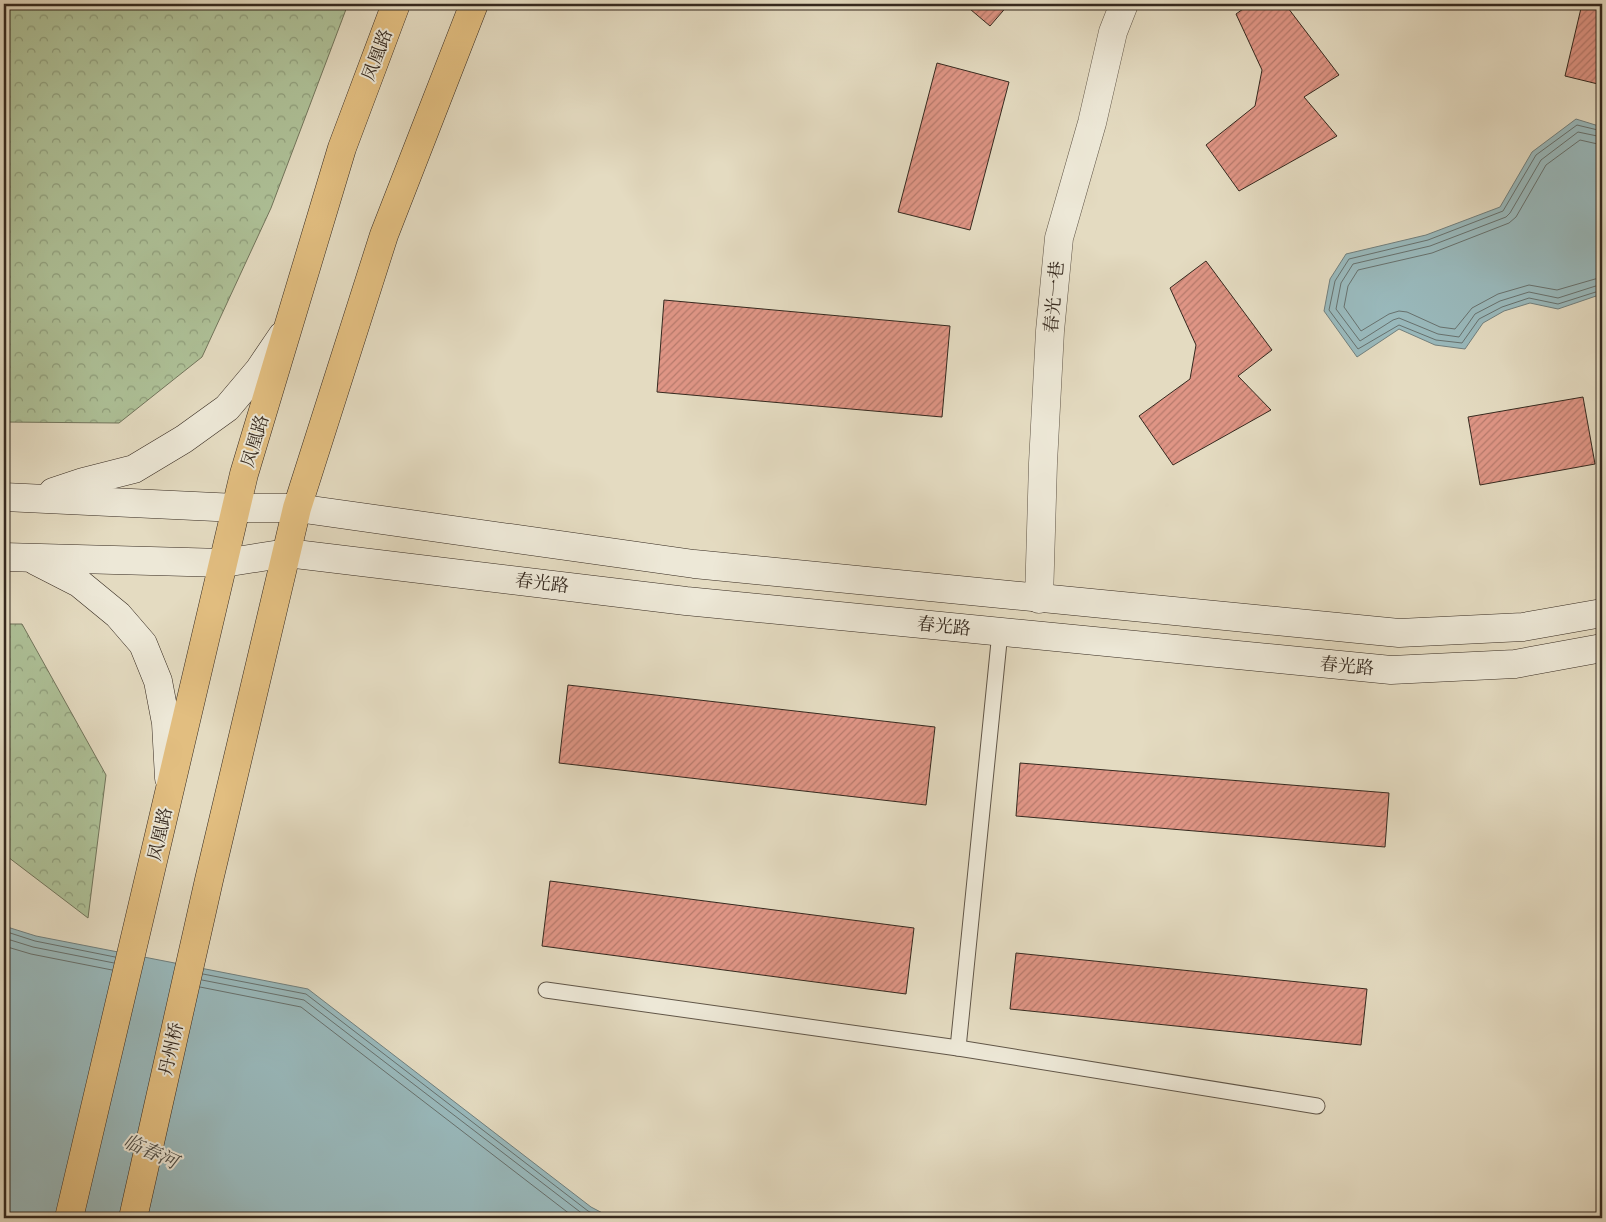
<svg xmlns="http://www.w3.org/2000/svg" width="1606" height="1222" viewBox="0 0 1606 1222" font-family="'Old Standard TT','Noto Serif SC',serif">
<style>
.park{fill:url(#park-crowns);stroke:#72755c}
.water{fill:#99b9bc;stroke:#717f7d}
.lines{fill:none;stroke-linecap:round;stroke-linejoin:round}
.shore{stroke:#67716e;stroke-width:1}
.building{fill:url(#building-hatch);stroke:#35291f}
.service-casing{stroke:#615648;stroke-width:17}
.minor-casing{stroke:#615648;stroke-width:29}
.secondary-casing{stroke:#35291f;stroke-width:29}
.trunk-casing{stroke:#35291f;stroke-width:29}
.service{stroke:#ede8d7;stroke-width:15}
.minor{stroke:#ede8d7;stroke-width:28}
.secondary{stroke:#ede8d7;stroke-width:28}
.trunk{stroke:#e2be80;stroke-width:28}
.labels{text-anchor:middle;stroke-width:4;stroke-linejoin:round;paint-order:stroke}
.street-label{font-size:18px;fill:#35291f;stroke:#ede8d7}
.water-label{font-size:19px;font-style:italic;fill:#4e4d46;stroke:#ede8d7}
</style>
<defs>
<pattern id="park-crowns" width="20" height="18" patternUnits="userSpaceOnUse" patternTransform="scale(1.25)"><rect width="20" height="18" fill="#aec198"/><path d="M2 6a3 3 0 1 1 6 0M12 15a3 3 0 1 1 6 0" fill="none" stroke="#8e9d7b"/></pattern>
<pattern id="building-hatch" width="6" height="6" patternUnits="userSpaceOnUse" patternTransform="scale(1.25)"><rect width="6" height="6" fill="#df9585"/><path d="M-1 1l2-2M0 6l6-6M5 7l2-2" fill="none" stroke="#b67a6c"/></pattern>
</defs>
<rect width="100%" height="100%" fill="#e4dbc1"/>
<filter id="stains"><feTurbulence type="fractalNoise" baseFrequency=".004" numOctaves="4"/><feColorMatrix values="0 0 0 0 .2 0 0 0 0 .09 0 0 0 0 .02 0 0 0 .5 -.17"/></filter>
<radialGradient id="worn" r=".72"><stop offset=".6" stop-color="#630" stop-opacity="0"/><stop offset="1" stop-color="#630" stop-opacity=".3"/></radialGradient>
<g class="park">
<path d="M4,4H348L271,208L202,357L119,423L4,422Z"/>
<path d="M4,624H22L106,775L88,918L4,854Z"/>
</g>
<g class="water">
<path d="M1576,119L1602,127V294L1558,309L1530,303L1504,311L1483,323L1465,349L1435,345L1399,329L1357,357L1324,311L1330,279L1346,254L1426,235L1500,207L1532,152Z"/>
<path d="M4,926L36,936L308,989L591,1207L612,1218H4Z"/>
</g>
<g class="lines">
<g class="shore">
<path d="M1602,131L1577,125L1536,155L1503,211L1428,240L1349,259L1335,281L1329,310L1358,349L1399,325L1436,340L1462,343L1479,319L1502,307L1529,298L1558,304L1602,290"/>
<path d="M1602,137L1578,132L1541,160L1510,213L1506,217L1430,246L1353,264L1341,283L1336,309L1360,341L1393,320L1399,318L1438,334L1459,337L1475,314L1500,301L1529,292L1558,298L1602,284"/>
<path d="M1602,145L1580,140L1546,165L1516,217L1509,223L1432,253L1358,270L1348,286L1344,307L1361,331L1389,314L1399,311L1407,312L1440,327L1455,329L1472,308L1498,294L1529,285L1557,290L1602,277"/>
<path d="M4,931L35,941L115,957"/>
<path d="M4,938L33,947L114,963"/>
<path d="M4,946L31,954L112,970"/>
<path d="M203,974L306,994L588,1211L601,1218"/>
<path d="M202,980L304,1000L588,1218"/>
<path d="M200,987L301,1007L575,1218"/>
</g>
</g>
<g class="building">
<path d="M964,4H1009L990,26Z"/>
<path d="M1250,4H1285L1339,75L1304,97L1337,136L1239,191L1206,145L1255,106L1262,70L1236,14Z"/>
<path d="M1582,4H1602V85L1565,76Z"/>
<path d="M937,63L1009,82L970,230L898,212Z"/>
<path d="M1206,261L1272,350L1238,376L1271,410L1173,465L1139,416L1190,379L1196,345L1170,288Z"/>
<path d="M664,300L950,326L942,417L657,392Z"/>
<path d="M1583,397L1595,464L1480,485L1468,417Z"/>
<path d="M568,685L935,727L926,805L559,763Z"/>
<path d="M1020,763L1389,793L1385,847L1016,816Z"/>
<path d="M550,881L914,928L906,994L542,946Z"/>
<path d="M1016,953L1367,989L1361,1045L1010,1009Z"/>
</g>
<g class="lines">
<defs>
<g id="service">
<path d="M546,990L958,1048L1317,1106"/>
<path d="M958,1048L1000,632"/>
</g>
<path id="minor" d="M1039,599L1043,463L1050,331L1059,238L1092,123L1113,32L1124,4"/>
<g id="secondary">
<path d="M53,492L83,482L134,469L184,439L227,408L259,370L282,336"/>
<path d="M4,497L237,508H297L694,564L1399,633L1523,627L1602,613"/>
<path d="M4,557L224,563L287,553L686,601L1391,670L1515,664L1602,648"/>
<path d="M36,561L79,583L118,615L143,644L158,681L166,723L169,778"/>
</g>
<g id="trunk">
<path d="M69,1218L244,474L342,148L396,4"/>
<path d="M133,1218L209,880L297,508L384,235L474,4"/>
</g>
</defs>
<use href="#service" class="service-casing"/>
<use href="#minor" class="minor-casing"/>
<use href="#secondary" class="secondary-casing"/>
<use href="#trunk" class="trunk-casing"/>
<use href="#service" class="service"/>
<use href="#minor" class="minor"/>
<use href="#secondary" class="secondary"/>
<use href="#trunk" class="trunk"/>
</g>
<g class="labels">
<g class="street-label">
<text transform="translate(377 55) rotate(-69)" y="6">凤凰路</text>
<text transform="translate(1054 297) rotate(-85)" y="6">春光一巷</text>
<text transform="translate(255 441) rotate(-73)" y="6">凤凰路</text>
<text transform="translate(542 583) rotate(7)" y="6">春光路</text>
<text transform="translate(944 626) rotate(6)" y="6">春光路</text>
<text transform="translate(1347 666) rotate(5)" y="6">春光路</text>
<text transform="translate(160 834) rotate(-77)" y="6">凤凰路</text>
<text transform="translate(171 1049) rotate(-77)" y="6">丹州桥</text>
</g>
<g class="water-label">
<text transform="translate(151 1151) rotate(24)" y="7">临春河</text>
</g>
</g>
<rect width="1606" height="1222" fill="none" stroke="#e4dbc1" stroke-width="20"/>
<rect x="5" y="5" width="1596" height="1212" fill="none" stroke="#35291f" stroke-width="2.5"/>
<rect x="10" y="10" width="1586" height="1202" fill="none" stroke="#35291f"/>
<rect width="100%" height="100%" filter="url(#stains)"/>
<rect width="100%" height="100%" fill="url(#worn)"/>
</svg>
